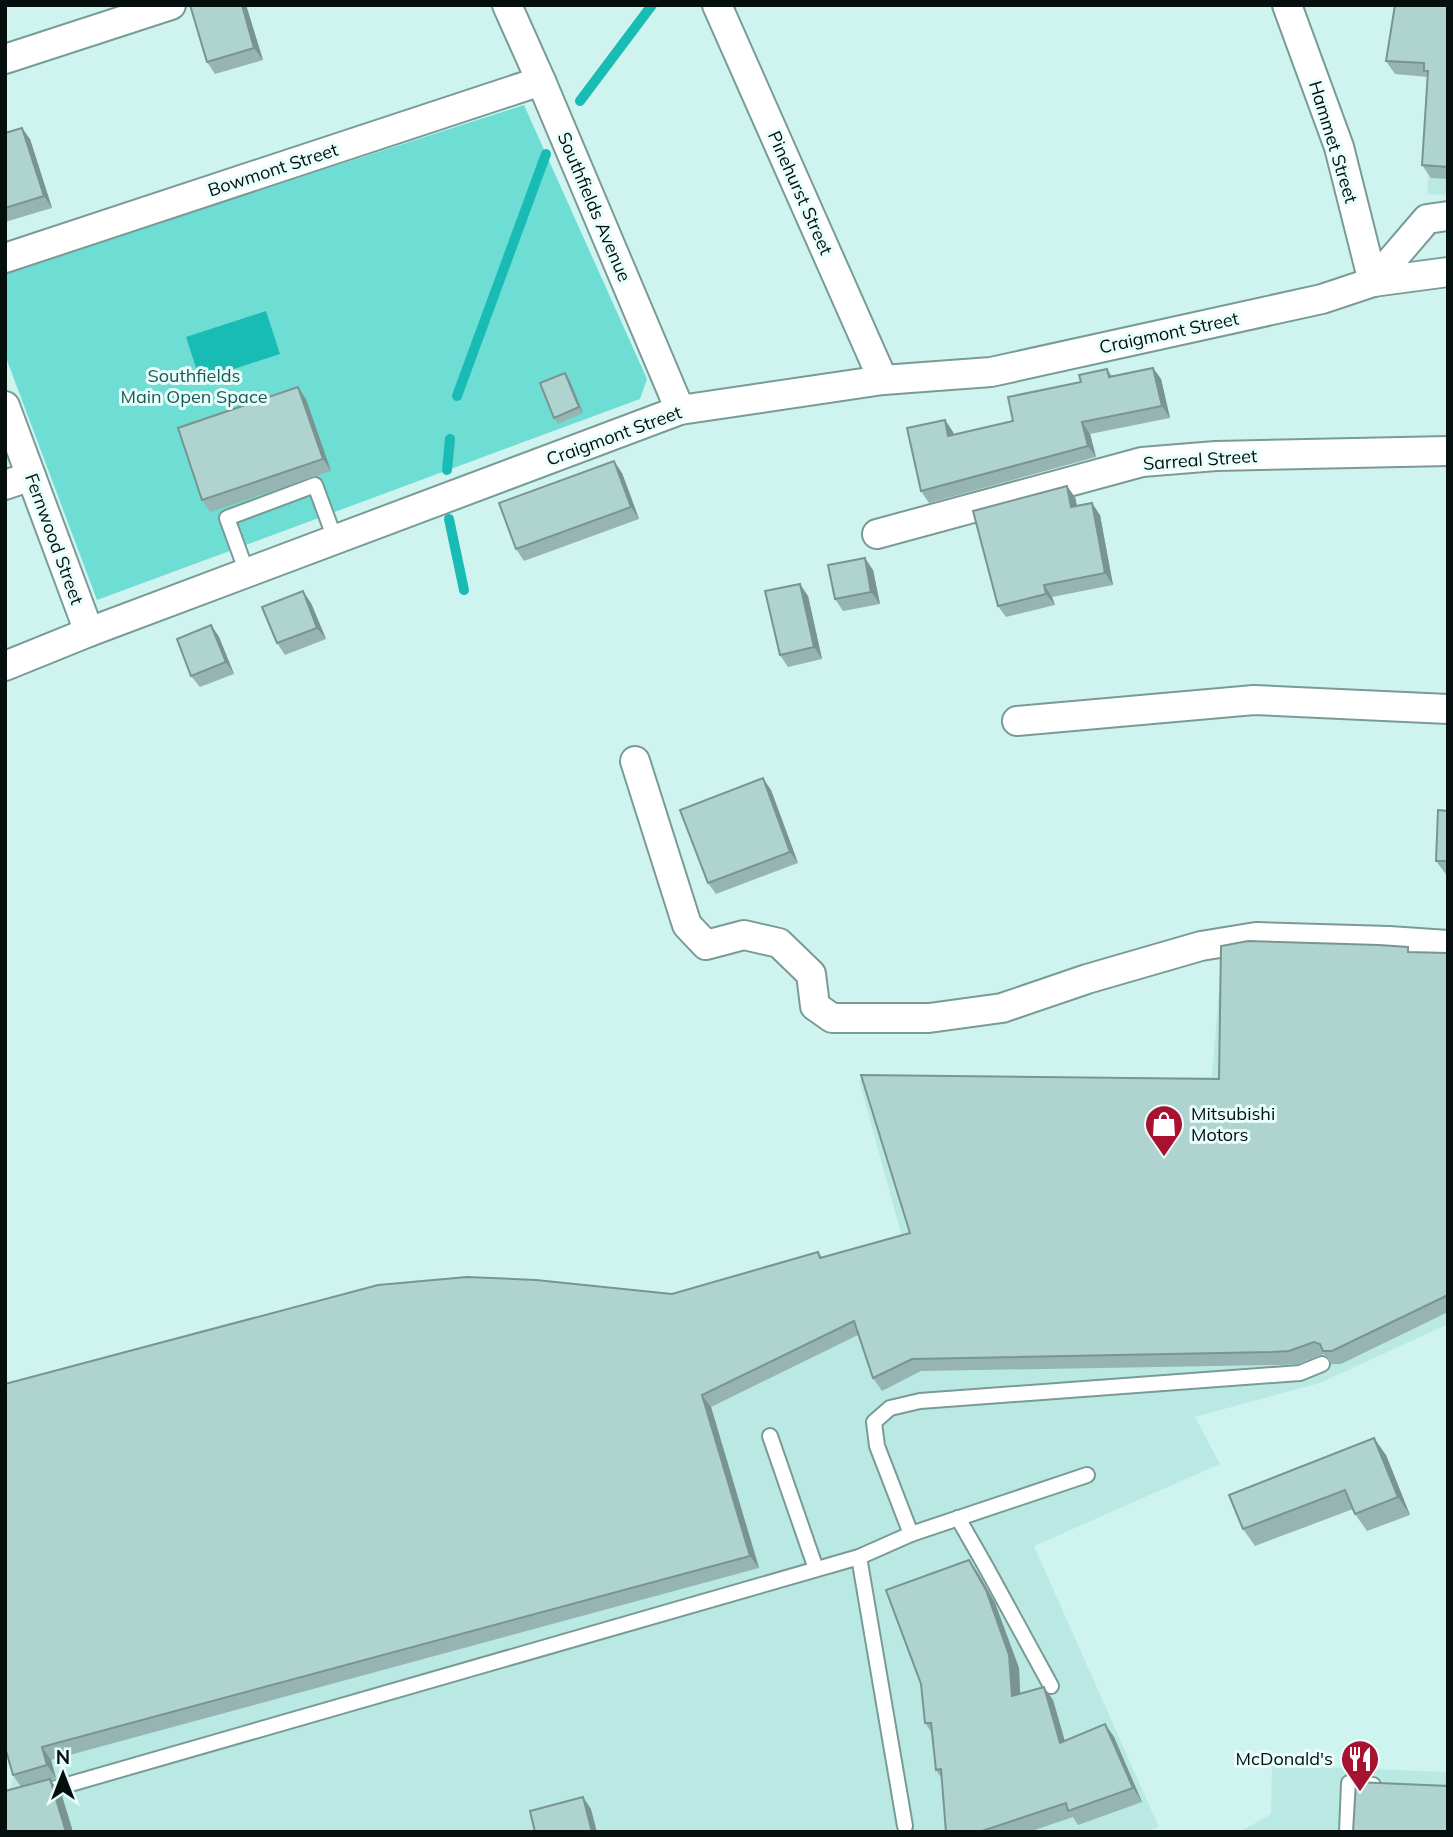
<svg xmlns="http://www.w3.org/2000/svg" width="1453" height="1837" viewBox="0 0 1453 1837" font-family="Mulish,sans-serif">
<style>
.built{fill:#bae9e4}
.green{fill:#6eddd4}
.water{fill:#19bcb4}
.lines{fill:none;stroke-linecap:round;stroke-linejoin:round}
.stream{stroke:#19bcb4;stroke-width:10}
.service-casing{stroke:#799b98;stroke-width:18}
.minor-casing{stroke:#799b98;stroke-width:32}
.service{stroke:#fff;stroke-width:14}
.minor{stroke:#fff;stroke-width:28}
.wall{fill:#96b5b2}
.shaded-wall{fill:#7a9491}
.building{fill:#afd3cf;stroke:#7a9491;stroke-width:2}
.labels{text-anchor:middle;stroke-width:6;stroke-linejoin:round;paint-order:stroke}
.street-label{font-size:18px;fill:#040f0e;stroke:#e8fefb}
.park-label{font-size:18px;fill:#1c5753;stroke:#e8fefb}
.poi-label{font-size:18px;fill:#040f0e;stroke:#e8fefb;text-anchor:start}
</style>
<rect width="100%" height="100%" fill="#cff4f0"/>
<g class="built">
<path d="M1432,87L1448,88V195L1427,194Z"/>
<path d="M1222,951H1448V1324L1320,1383L1195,1417L1220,1464L1034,1546L1159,1827L1145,1832H11L5,1799L17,1769L5,1727L681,1307L902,1237L859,1080L1212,1077Z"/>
<path d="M1272,1765L1448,1772V1832H1239L1271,1814Z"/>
</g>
<path class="green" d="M524,105L647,379L640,399L97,600L5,355V272Z"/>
<path class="water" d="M266,311L280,354L200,380L186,337Z"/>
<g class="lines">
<g class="stream">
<path d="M580,101L652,5"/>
<path d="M457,396L546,154"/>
<path d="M447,470L450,439"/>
<path d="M449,519L464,590"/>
</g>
<defs>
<g id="service">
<path d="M247,573L227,518L315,485L335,539"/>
<path d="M770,1436L816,1569"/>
<path d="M958,1518L986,1567L1051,1686"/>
<path d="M911,1534L877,1446L874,1422L890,1408L920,1401L1300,1373L1322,1364"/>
<path d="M859,1557L905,1826"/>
<path d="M39,1793L859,1557L911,1534L1087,1475"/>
<path d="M1347,1832L1349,1783L1373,1785"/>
</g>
<g id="minor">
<path d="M507,5L541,81L680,410"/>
<path d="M717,5L883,380"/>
<path d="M1287,5L1339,147L1373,282"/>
<path d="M5,59L171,5"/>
<path d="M5,258L541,81"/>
<path d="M1373,282L1427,219L1448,216"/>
<path d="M5,406L89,632"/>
<path d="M5,485L31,476"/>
<path d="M877,534L1142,462L1216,456L1448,451"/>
<path d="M5,666L89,632L680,410L883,380L991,372L1322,299L1373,282L1448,272"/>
<path d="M1017,721L1254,700L1448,709"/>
<path d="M635,761L687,925L706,945L744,935L779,943L811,974L815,1006L832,1018H929L1002,1008L1087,979L1201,946L1256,937L1389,941L1448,945"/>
</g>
</defs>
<use href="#service" class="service-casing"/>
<use href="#minor" class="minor-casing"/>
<use href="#service" class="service"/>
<use href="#minor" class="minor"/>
</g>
<g class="wall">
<path d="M190,5H246L263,60L215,74L207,62Z"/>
<path d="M1448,5V179L1431,178L1422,165L1428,77L1395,74L1386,61Z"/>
<path d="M5,133L30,139L52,208L5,222Z"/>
<path d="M1153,368L1161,379L1170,418L1090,434L1096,457L929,503L921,491L945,420L953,432L954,435L1013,421L1081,382L1107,369L1112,376Z"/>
<path d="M565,373L569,379L583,413L558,424L554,418Z"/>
<path d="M306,399L331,471L210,512L202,500Z"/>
<path d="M622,473L639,519L524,561L516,549Z"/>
<path d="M1075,497L1077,506L1100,515L1113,585L1052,597L1055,605L1006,617L998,606Z"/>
<path d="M873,570L880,604L843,611L835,599Z"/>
<path d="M808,596L822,659L788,667L780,655Z"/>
<path d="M311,603L326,639L285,655L277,643Z"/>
<path d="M211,625L219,637L234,674L200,687L191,676Z"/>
<path d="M771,790L798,863L716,894L708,883Z"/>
<path d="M1448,811V877L1436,861Z"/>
<path d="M1411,952L1448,953V1312L1341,1364H1331L1326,1356L1323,1354L1298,1364L1279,1365L921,1371L882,1391L873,1378L858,1335L711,1407L759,1568L51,1760L56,1778L50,1780L62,1796L73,1832H7L21,1787L13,1775L5,1747L672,1294L818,1252L822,1257L910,1233L1219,1079Z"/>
<path d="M1386,1455L1410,1515L1367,1531L1355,1514L1353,1509L1255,1546L1243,1529Z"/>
<path d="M969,1560L978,1573L995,1603L1019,1668L1020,1694L1053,1700L1065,1741L1105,1724L1114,1737L1142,1802L1078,1825L1073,1817L1029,1832H946L942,1779L936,1770L932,1733L925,1723Z"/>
</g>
<g class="shaded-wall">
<path d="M242,5H246L263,60L254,48Z"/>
<path d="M22,128L30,139L52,208L44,196Z"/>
<path d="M1153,368L1161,379L1170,418L1162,406Z"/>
<path d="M565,373L569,379L583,413L579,407Z"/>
<path d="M298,387L306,399L331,471L323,459Z"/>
<path d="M945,420L953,432L957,448L948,436Z"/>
<path d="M1082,422L1090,434L1096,457L1088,446Z"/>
<path d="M614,461L622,473L639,519L631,507Z"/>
<path d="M1067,486L1075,497L1080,519L1071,507Z"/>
<path d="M1092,503L1100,515L1113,585L1105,573Z"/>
<path d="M865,558L873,570L880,604L871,592Z"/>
<path d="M800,584L808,596L822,659L814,647Z"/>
<path d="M1044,585L1052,597L1055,605L1046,594Z"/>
<path d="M303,591L311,603L326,639L317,628Z"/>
<path d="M211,625L219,637L234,674L226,662Z"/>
<path d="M763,778L771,790L798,863L790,852Z"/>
<path d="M702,1395L711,1407L759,1568L750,1556Z"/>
<path d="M1374,1438L1386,1455L1410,1515L1398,1497Z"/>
<path d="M969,1560L978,1573L995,1603L1019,1668L1021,1709L1012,1696Z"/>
<path d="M1044,1687L1053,1700L1069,1756L1060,1743Z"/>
<path d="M1105,1724L1114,1737L1142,1802L1133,1788Z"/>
<path d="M42,1747L51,1760L56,1778L47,1765Z"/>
<path d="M50,1779L62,1796L73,1832H66Z"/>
<path d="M583,1797L591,1809L597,1832H592Z"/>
</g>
<g class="building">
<path d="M190,5H242L254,48L207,62Z"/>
<path d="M1395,5H1448V167L1422,165L1428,71H1424V63L1386,61Z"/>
<path d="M22,128L44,196L5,208V133Z"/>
<path d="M1153,368L1162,406L1082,422L1088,446L921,491L907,428L945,420L948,436L1013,421L1008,397L1081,382L1079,375L1107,369L1109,377Z"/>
<path d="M565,373L579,407L554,418L540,383Z"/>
<path d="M298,387L323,459L202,500L178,428Z"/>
<path d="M614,461L631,507L516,549L499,503Z"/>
<path d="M1067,486L1071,507L1092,503L1105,573L1044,585L1046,594L998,606L973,511Z"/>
<path d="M865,558L871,592L835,599L828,565Z"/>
<path d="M800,584L814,647L780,655L765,591Z"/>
<path d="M303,591L317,628L277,643L262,607Z"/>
<path d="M211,625L226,662L191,676L177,639Z"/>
<path d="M763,778L790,852L708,883L680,810Z"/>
<path d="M1438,810L1448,811V861H1436Z"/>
<path d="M1248,941L1379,945L1408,947V952L1448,953V1295L1332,1351H1323L1320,1344L1314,1342L1289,1351L1271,1352L912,1359L873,1378L854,1321L702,1395L750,1556L42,1747L47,1765L13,1775L5,1747V1384L378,1285L467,1277L536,1280L672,1294L818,1252L820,1258L910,1233L861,1075L1219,1079L1221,946Z"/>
<path d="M1374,1438L1398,1497L1355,1514L1345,1490L1243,1529L1229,1495Z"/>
<path d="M969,1560L986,1590L1009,1655L1012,1696L1044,1687L1060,1743L1105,1724L1133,1788L1068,1811L1066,1803L979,1832H946L941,1769L936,1770L931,1723H925L921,1684L886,1590Z"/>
<path d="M50,1779L66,1832H7L5,1828V1791Z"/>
<path d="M1356,1782L1448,1786V1832H1353Z"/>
<path d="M583,1797L592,1832H535L530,1811Z"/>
</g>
<defs>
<symbol id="shop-pin" viewBox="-11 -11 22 30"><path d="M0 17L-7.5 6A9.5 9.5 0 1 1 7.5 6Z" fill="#a8112f" stroke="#e8fefb"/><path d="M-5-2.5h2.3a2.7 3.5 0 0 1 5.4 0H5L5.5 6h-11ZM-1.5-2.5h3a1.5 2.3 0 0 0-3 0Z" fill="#fff"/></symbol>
<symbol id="restaurant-pin" viewBox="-11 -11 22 30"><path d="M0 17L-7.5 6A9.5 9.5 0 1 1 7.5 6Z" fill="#a8112f" stroke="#e8fefb"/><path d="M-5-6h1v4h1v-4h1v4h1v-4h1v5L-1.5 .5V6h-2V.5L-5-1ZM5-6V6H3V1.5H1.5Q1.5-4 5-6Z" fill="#fff"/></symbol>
</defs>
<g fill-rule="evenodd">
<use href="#shop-pin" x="1142" y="1102" width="44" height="60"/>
<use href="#restaurant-pin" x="1338" y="1737" width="44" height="60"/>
</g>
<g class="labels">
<g class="street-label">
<text transform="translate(1333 142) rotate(73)" y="6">Hammet Street</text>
<text transform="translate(273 170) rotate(-18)" y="6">Bowmont Street</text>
<text transform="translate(800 193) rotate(66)" y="6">Pinehurst Street</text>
<text transform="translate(594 207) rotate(67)" y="6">Southfields Avenue</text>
<text transform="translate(1169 333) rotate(-12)" y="6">Craigmont Street</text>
<text transform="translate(614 436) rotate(-20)" y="6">Craigmont Street</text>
<text transform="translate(1200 460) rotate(-4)" y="6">Sarreal Street</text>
<text transform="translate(54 539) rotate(70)" y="6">Fernwood Street</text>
</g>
<g class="park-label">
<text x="194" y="382">Southfields<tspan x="194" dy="21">Main Open Space</tspan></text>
</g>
<g class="poi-label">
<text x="1191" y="1120">Mitsubishi<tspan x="1191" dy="21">Motors</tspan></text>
<text x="1333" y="1765" text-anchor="end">McDonald's</text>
</g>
</g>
<rect width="1453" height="1837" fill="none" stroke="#040f0e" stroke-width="14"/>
<g transform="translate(63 1774)" stroke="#e8fefb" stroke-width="5" paint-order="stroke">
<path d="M0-5L12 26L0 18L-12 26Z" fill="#040f0e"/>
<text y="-10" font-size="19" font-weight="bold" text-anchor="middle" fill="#040f0e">N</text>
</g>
</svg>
